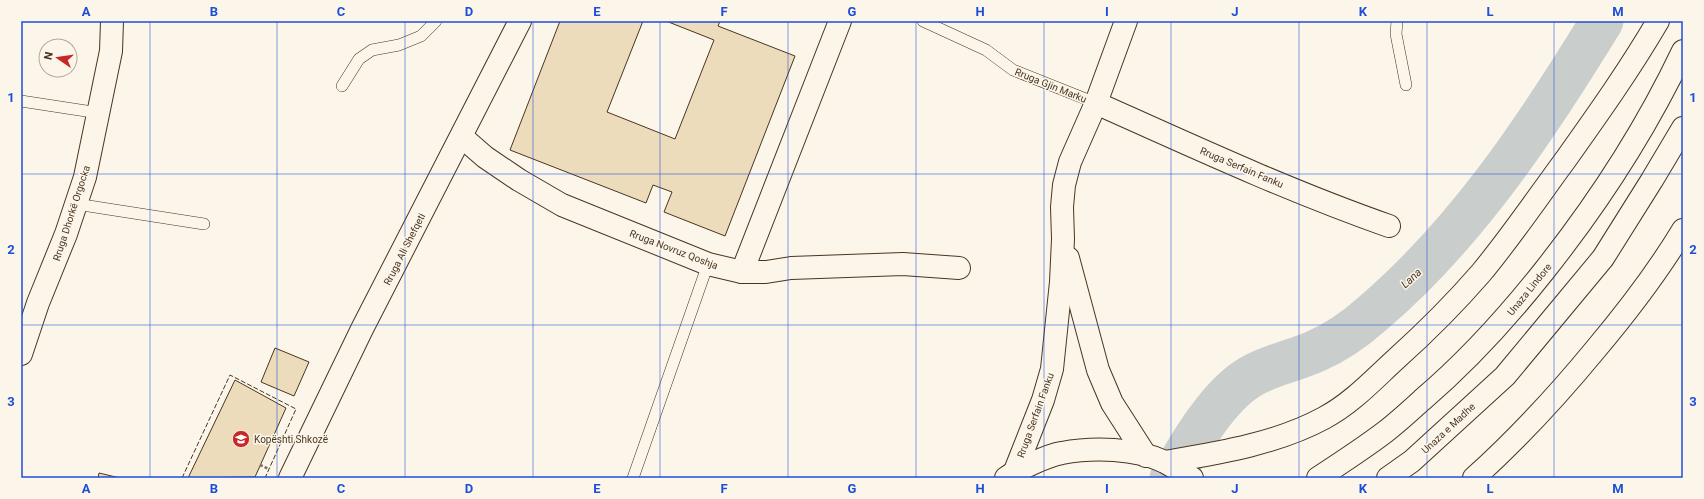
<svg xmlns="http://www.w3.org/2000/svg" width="1704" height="499" viewBox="0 0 1704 499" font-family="Roboto,sans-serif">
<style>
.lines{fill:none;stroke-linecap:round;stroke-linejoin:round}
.river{stroke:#c9cecd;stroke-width:43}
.building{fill:#ecdcbc;stroke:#4a3520}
.service-casing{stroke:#4a3520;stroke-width:12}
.minor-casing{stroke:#4a3520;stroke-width:24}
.secondary-casing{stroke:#4a3520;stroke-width:24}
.trunk-casing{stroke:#4a3520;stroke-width:24}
.path{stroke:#7f6f5c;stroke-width:2.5;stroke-dasharray:3 2;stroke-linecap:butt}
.service{stroke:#fbf6e9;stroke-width:11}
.minor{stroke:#fbf6e9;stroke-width:22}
.secondary{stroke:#fbf6e9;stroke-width:22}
.trunk{stroke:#fbf6e9;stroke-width:22}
.fence{stroke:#4a3520;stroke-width:1;stroke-dasharray:5 2;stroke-linecap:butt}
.grid{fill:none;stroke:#1d4ed8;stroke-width:1;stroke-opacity:0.55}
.labels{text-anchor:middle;stroke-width:3;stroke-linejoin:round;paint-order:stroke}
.street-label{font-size:10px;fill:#4a3520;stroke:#fbf6e9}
.poi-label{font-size:10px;fill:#4a3520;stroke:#fbf6e9;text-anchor:start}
.water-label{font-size:11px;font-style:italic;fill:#4a3520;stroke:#fbf6e9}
.neatline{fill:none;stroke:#1d4ed8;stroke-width:1.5}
.grid-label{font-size:13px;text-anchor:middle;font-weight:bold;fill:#1d4ed8}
</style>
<rect width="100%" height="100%" fill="#fbf6e9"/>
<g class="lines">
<path class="river" d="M1171,478C1189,446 1218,396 1250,377C1270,365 1294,361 1316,351C1337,342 1355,329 1372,314C1467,233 1537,127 1602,21"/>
</g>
<g class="building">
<path d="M560,21H643L607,112L675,139L714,40L666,21H720L718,26L795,56L725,236L664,212L672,192L653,185L646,203L510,150Z"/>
<path d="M275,348L309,362L294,396L261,382Z"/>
<path d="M235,380L286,408L255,477L188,478Z"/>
<path d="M99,473L120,478H98Z"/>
</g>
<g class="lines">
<defs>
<g id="service">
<path d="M923,21L986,50L1013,70L1096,103"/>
<path d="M1397,21L1396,34L1406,85"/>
<path d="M342,86L359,59L372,50L399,45L421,36L436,21"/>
<path d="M21,101L99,113"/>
<path d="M76,204L204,224"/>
<path d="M633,478L708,264"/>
</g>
<g id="minor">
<path d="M1096,103C1192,146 1289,191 1389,226"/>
<path d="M462,137L485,157L519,180L562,205L708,264L742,272H766L791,268L903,264L959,268"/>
<path d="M1068,258L1098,370L1112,403L1146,456"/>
<path d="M742,272L840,21"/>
<path d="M21,354L38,303L66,234L85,177L111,51L112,21"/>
<path d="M1015,471L1043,400L1052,369L1061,282L1063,239L1062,207L1064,185L1070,162L1096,103L1126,21"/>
</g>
<path id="secondary" d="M290,478L362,329L520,21"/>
<g id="trunk">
<path d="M1165,462C1218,453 1276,444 1324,418C1352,403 1373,380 1396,359C1426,332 1455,303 1481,273C1511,237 1538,197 1566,159C1598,114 1630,69 1658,21"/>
<path d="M1006,478C1017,470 1048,455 1062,453C1093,447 1136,448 1165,462C1174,467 1183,473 1192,478"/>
<path d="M1318,478C1341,463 1364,448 1385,432C1398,422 1410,411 1422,400C1469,360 1506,319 1544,271C1598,203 1646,129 1683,51"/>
<path d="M1388,478L1412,461L1505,376L1603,258L1652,180L1683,128"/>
<path d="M1474,478C1517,439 1558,395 1595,350C1627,312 1657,273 1683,230"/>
</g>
</defs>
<use href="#service" class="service-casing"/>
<use href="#minor" class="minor-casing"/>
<use href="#secondary" class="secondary-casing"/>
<use href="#trunk" class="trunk-casing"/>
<path class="path" d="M260,465L269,469"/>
<use href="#service" class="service"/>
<use href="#minor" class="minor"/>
<use href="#secondary" class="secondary"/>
<use href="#trunk" class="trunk"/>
<path class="fence" d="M182,478L230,375L296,409L265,478"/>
</g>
<path class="grid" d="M150,21V478M277,21V478M405,21V478M533,21V478M660,21V478M788,21V478M916,21V478M1044,21V478M1171,21V478M1299,21V478M1427,21V478M1554,21V478M21,174H1683M21,325H1683"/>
<defs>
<symbol id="school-disc" viewBox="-11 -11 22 22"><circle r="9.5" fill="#c62828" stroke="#fbf6e9"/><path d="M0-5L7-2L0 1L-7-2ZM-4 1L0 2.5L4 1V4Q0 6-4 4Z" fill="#fff"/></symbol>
</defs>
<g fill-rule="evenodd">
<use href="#school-disc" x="231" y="429" width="20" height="20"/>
</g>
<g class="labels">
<g class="street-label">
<text transform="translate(1051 85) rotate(22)" y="4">Rruga Gjin Marku</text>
<text transform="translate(1242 167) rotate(23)" y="4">Rruga Serfain Fanku</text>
<text transform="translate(71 213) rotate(-72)" y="4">Rruga Dhorkë Orgocka</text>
<text transform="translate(404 249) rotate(-63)" y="4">Rruga Ali Shefqeti</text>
<text transform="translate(674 249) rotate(21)" y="4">Rruga Novruz Qoshja</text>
<text transform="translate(1529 289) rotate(-51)" y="4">Unaza Lindore</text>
<text transform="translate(1035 415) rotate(-70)" y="4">Rruga Serfain Fanku</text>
<text transform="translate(1448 428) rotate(-43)" y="4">Unaza e Madhe</text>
</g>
<g class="poi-label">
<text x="254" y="443">Kopështi Shkozë</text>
</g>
<g class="water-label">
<text transform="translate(1411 278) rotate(-43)" y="4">Lana</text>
</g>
</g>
<rect width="1704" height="499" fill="none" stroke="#fbf6e9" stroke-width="44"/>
<g transform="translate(58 58) rotate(283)"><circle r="19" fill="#fbf6e9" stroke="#b4a999"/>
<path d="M0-3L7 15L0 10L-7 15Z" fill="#c62828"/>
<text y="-6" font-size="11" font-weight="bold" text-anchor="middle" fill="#4a3520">N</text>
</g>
<rect x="22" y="22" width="1660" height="455" class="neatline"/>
<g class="grid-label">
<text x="86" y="16">A</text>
<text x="214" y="16">B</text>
<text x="341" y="16">C</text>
<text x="469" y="16">D</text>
<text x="597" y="16">E</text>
<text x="724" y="16">F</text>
<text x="852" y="16">G</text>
<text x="980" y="16">H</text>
<text x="1107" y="16">I</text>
<text x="1235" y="16">J</text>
<text x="1363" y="16">K</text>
<text x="1490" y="16">L</text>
<text x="1618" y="16">M</text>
<text x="11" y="102">1</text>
<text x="1693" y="102">1</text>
<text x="11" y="254">2</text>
<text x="1693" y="254">2</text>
<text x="11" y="406">3</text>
<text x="1693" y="406">3</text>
<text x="86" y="493">A</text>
<text x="214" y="493">B</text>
<text x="341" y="493">C</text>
<text x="469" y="493">D</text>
<text x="597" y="493">E</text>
<text x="724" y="493">F</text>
<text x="852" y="493">G</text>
<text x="980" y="493">H</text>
<text x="1107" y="493">I</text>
<text x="1235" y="493">J</text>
<text x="1363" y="493">K</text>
<text x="1490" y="493">L</text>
<text x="1618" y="493">M</text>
</g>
</svg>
